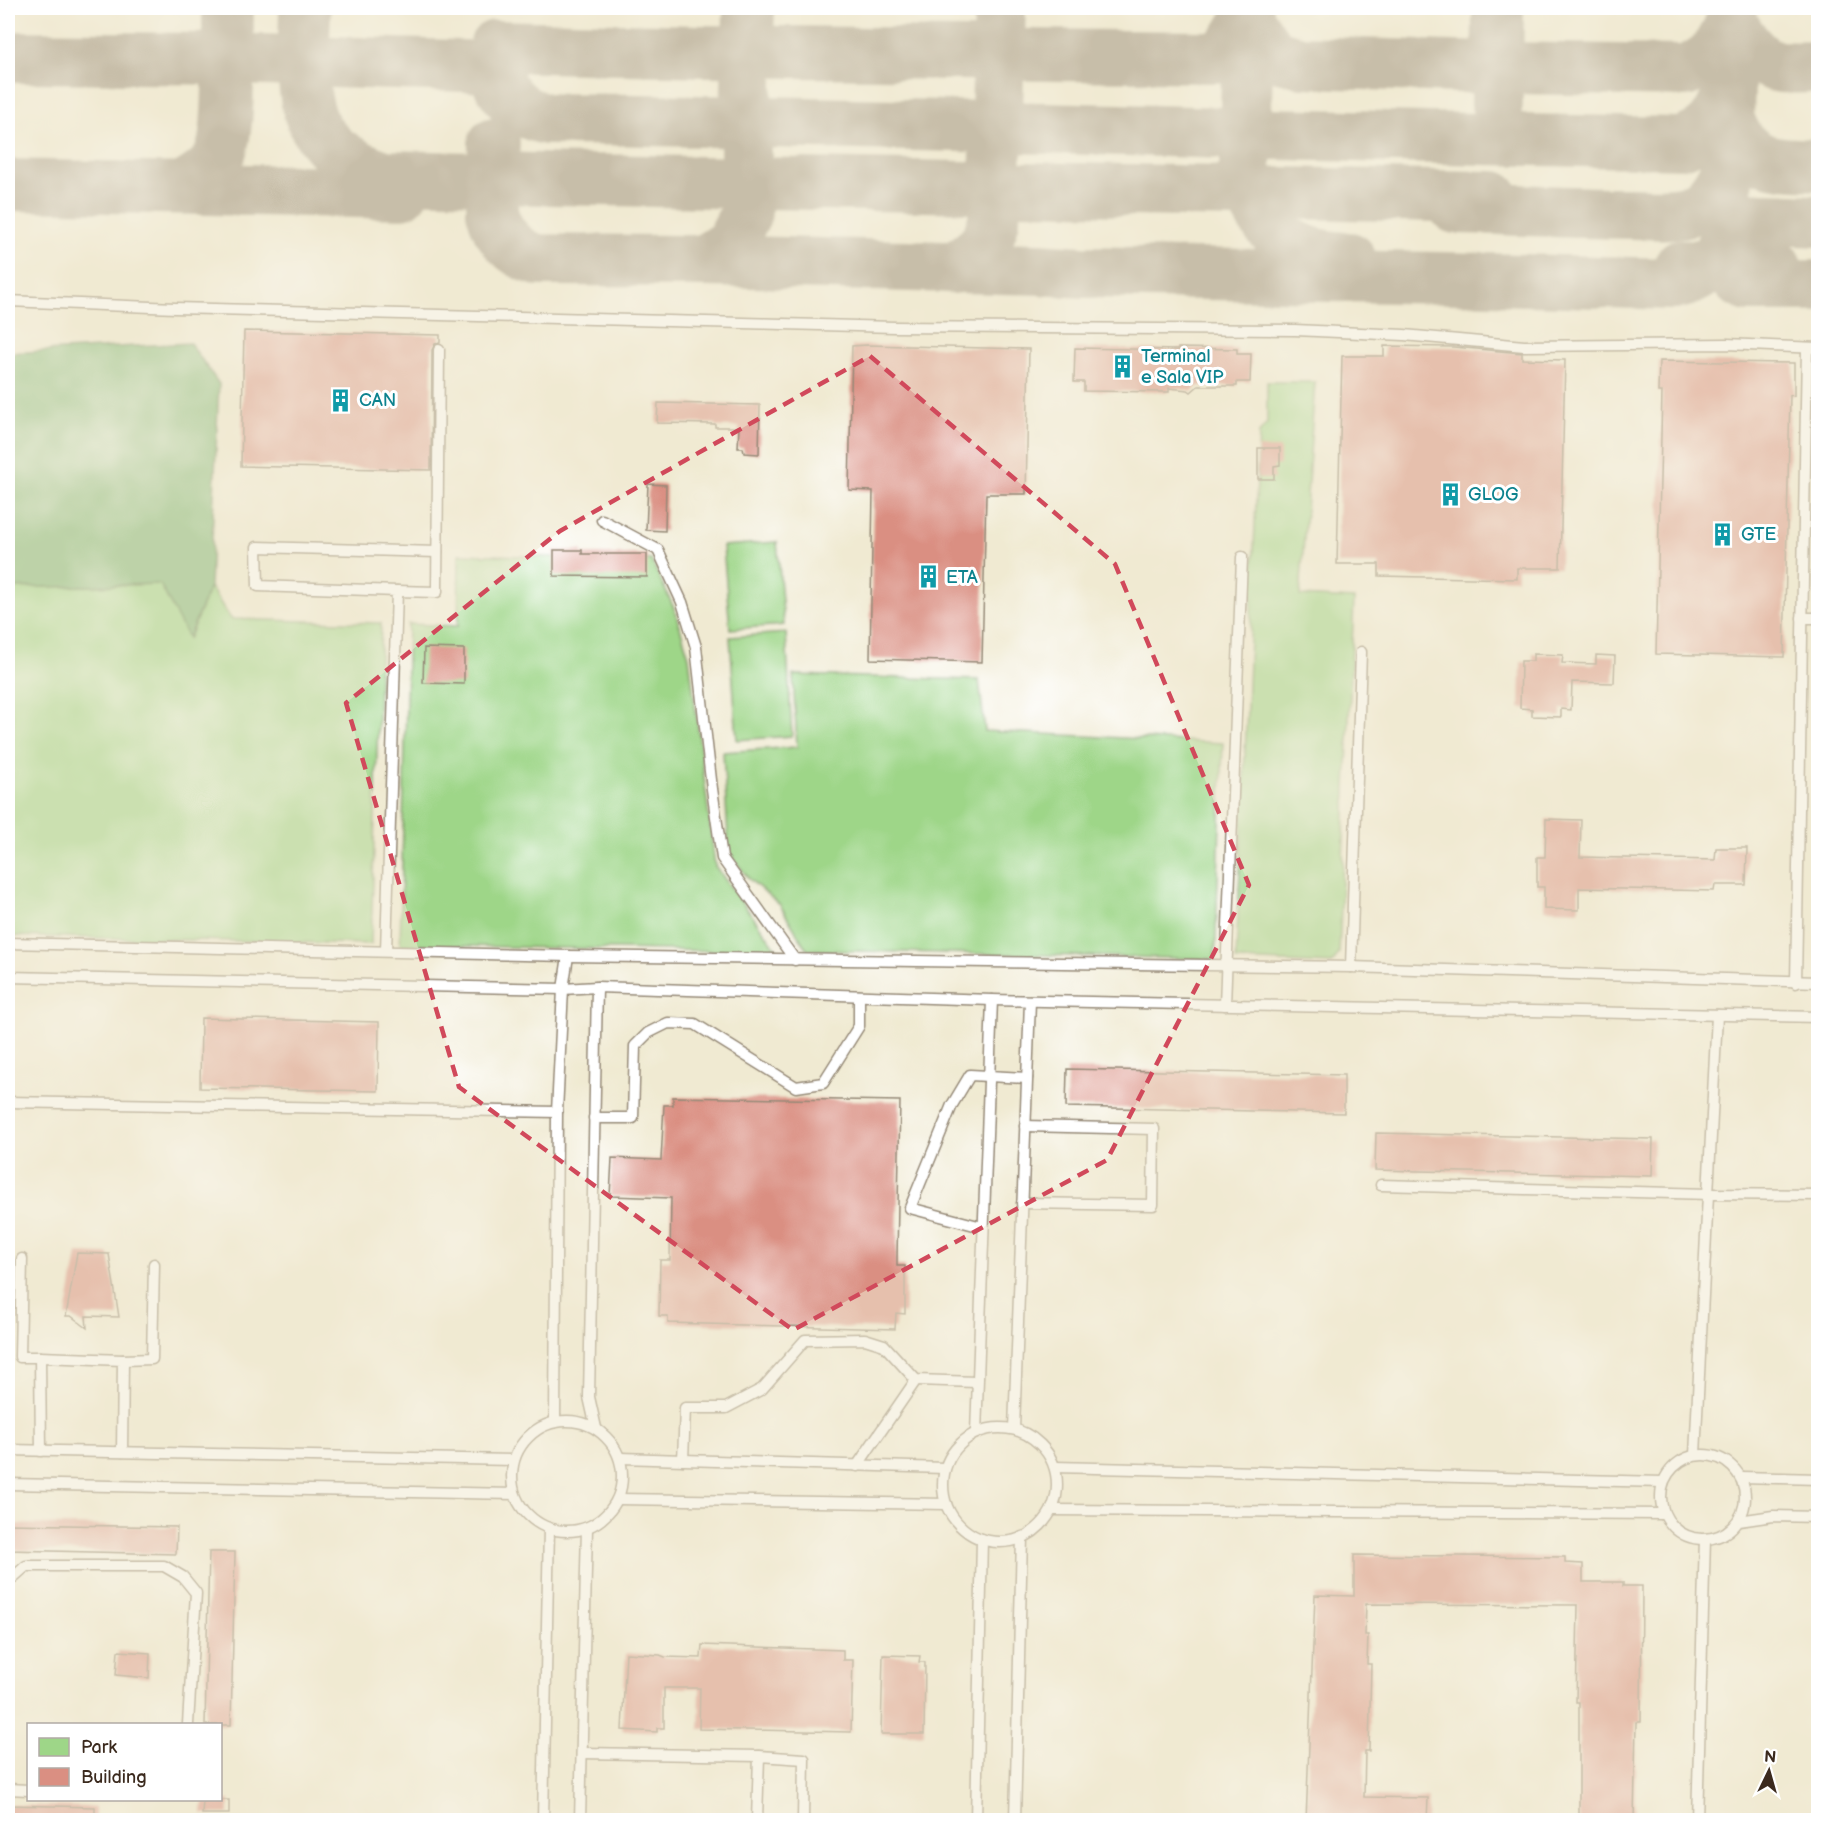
<svg xmlns="http://www.w3.org/2000/svg" width="1826" height="1828" viewBox="0 0 1826 1828" font-family="'Balsamiq Sans',sans-serif">
<style>
.green{fill:#9ed688;stroke:#6c8053;stroke-width:1.5}
.forest{fill:#7eb774;stroke:#5c7049;stroke-width:1.5}
.lines{fill:none;stroke-linecap:round;stroke-linejoin:round}
.taxiway{stroke:#968a78;stroke-width:52}
.building{fill:#da8f82}
.service-casing{stroke:#968a78;stroke-width:13}
.service{stroke:#fff;stroke-width:10}
.marked{fill:none;stroke:#d1495b;stroke-width:4.5;stroke-dasharray:12 8;stroke-linejoin:round}
.labels{text-anchor:middle;stroke-width:6;stroke-linejoin:round;paint-order:stroke}
.culture-label{font-size:18px;fill:#0d838f;stroke:#fff;text-anchor:start}
</style>
<rect width="100%" height="100%" fill="#fff"/>
<filter id="ink" filterUnits="userSpaceOnUse"><feTurbulence type="fractalNoise" baseFrequency=".0167" numOctaves="2"/><feDisplacementMap in="SourceGraphic" scale="12" xChannelSelector="R" yChannelSelector="G"/><feConvolveMatrix kernelMatrix="1 2 1 2 8 2 1 2 1" color-interpolation-filters="sRGB"/></filter>
<filter id="wash" filterUnits="userSpaceOnUse"><feTurbulence type="fractalNoise" baseFrequency=".008" numOctaves="4" result="noise"/><feDisplacementMap in="SourceGraphic" scale="24" xChannelSelector="R" yChannelSelector="G"/><feGaussianBlur stdDeviation="1.35" result="paint"/><feColorMatrix in="noise" values="0 0 0 0 0 0 0 0 0 0 0 0 0 0 0 0 0 1.4 0 .05"/><feComposite in="paint" operator="in"/></filter>
<g filter="url(#wash)">
<rect width="100%" height="100%" fill="#f0ead2"/>
<g class="green">
<path d="M1267,382H1315L1300,596L1354,599L1339,954L1332,964L1236,960L1259,433L1267,423Z"/>
<path d="M777,542L784,625L730,629L723,546Z"/>
<path d="M459,554L651,560L674,608L689,657L715,866L779,952L400,945L408,624L458,626Z"/>
<path d="M160,584L189,637L210,587L231,619L381,623L371,944L8,936V588Z"/>
<path d="M786,633L792,736L737,740L730,637Z"/>
<path d="M793,675L979,680L985,731L1223,743L1215,959L807,950L780,905L749,879L729,853L723,752L797,747Z"/>
</g>
<path class="forest" d="M190,343L219,384L210,587L188,638L160,584L8,588V353Z"/>
<g class="lines">
<g class="taxiway">
<path d="M305,8C303,90 291,146 385,176L1494,197"/>
<path d="M495,46L705,51L1216,57C1233,50 1239,33 1248,19L1266,46L1275,55L1301,62L1455,67L1686,71C1712,59 1721,49 1731,22C1741,39 1758,64 1780,67C1792,68 1806,67 1818,67"/>
<path d="M8,57L228,59L496,67"/>
<path d="M495,76C506,99 521,115 547,119C925,122 1302,137 1680,143C1710,134 1717,121 1729,93"/>
<path d="M1497,104L1498,8"/>
<path d="M1728,117C1744,166 1775,163 1818,165"/>
<path d="M494,143L492,211C497,235 515,254 538,260L703,261L1039,269L1082,272L1449,278L1674,284C1704,278 1716,264 1725,236L1731,8"/>
<path d="M1245,168L1248,9"/>
<path d="M1245,178C1261,232 1292,257 1350,258"/>
<path d="M8,185L402,193"/>
<path d="M183,188C195,181 208,174 216,162C233,138 227,41 228,8"/>
<path d="M1726,200L1732,210L1745,218L1818,221"/>
<path d="M1455,208C1513,209 1571,213 1630,213C1648,213 1671,216 1689,210C1709,204 1720,184 1727,167"/>
<path d="M703,261L730,244L746,213V123L749,8"/>
<path d="M1680,265L1777,267"/>
<path d="M953,268C976,254 987,246 994,220L1000,8"/>
<path d="M1738,281L1748,286H1818"/>
</g>
</g>
<g id="blocks">
<g class="building">
<path d="M244,331L440,335V343L435,344L432,350L431,470L241,466Z"/>
<path d="M867,345L1029,349L1026,494H986L982,662L870,659L873,491L849,490L852,346Z"/>
<path d="M1384,346L1453,347L1522,353V359L1565,360L1560,568H1517V579L1379,576V564H1337L1342,356H1384Z"/>
<path d="M1075,348L1178,350V348L1237,349V354H1251L1250,382H1237V386H1198L1191,392L1188,390L1169,388V392L1084,391V382H1074Z"/>
<path d="M1659,361L1794,363V396L1790,395L1784,657L1656,654L1662,392H1658Z"/>
<path d="M658,403L760,405L759,454L744,453L743,448H738L739,427H715V424L657,423Z"/>
<path d="M1258,448H1280V465L1274,466V479H1258Z"/>
<path d="M648,484L666,485L665,531L646,530Z"/>
<path d="M554,550H582V554H647V577L554,576Z"/>
<path d="M424,648L464,649V684L423,683Z"/>
<path d="M1533,654L1563,655L1562,663L1596,664V655L1615,656L1614,683L1572,682L1571,710L1561,709V717L1532,716V709L1520,708L1521,661H1533Z"/>
<path d="M1546,819L1581,820L1580,857L1715,860L1716,848H1747L1746,885H1715L1714,891L1579,888V910L1544,909V887H1537V857H1545Z"/>
<path d="M201,1018L379,1022L378,1091L200,1088Z"/>
<path d="M1067,1069L1344,1075V1113L1066,1107Z"/>
<path d="M673,1097L900,1101L897,1257V1266H905V1314L896,1313L895,1329L668,1323V1316H659L660,1260H670L671,1198L610,1196L612,1158L661,1160L664,1105H673Z"/>
<path d="M1376,1133L1653,1139L1652,1176L1375,1170Z"/>
<path d="M77,1253L109,1254L119,1317L86,1316L87,1328L71,1316H66Z"/>
<path d="M8,1524L177,1527L176,1554L8,1550Z"/>
<path d="M209,1552H235L231,1725H205Z"/>
<path d="M1354,1555L1565,1557V1563L1583,1564V1582H1623V1586H1642L1641,1722H1636L1634,1821H1579V1703H1576L1578,1605L1366,1604L1365,1635H1368L1367,1664H1371L1369,1751H1365L1364,1797L1428,1798L1427,1821H1306L1315,1595L1354,1596Z"/>
<path d="M702,1645L843,1650V1660H853L851,1732L699,1729L700,1688H664V1728H657V1732L622,1730L626,1653L660,1655L665,1657L701,1658Z"/>
<path d="M118,1651L150,1653L149,1678L116,1675Z"/>
<path d="M883,1655L920,1656L919,1662H925L924,1734H881Z"/>
<path d="M203,1800H229V1814H202Z"/>
<path d="M8,1805L95,1807V1821H8Z"/>
</g>
</g>
</g>
<g filter="url(#ink)">
<use href="#blocks" fill-opacity="0" stroke="#968a78" stroke-width="1.5"/>
<g class="lines">
<defs>
<g id="service">
<path d="M8,301L175,308L894,327L1295,330L1404,335L1524,346L1727,344L1818,348"/>
<path d="M602,520L658,550L682,602L696,647L712,789L722,858L795,960"/>
<path d="M397,591L437,592L439,350"/>
<path d="M1802,618H1818"/>
<path d="M8,943L568,956L1351,967L1818,982"/>
<path d="M386,951L397,591L258,586L257,547L437,552"/>
<path d="M1351,967L1361,652"/>
<path d="M8,977L563,989L597,987L992,1000L1818,1017"/>
<path d="M1796,983L1807,348"/>
<path d="M1225,1005L1242,557"/>
<path d="M8,1102L557,1112"/>
<path d="M594,1118H633L635,1046L648,1033L668,1023L695,1024L796,1087L823,1083L859,1026V996"/>
<path d="M1381,1185L1709,1194L1818,1195"/>
<path d="M1022,1203L1153,1205L1154,1129L1025,1126"/>
<path d="M982,1227L910,1208L952,1105L970,1075L1027,1078"/>
<path d="M22,1259L20,1357H40"/>
<path d="M123,1360L152,1359L154,1264"/>
<circle cx="567" cy="1476" r="55"/>
<path d="M555,1422L557,1112L563,989L568,956"/>
<circle cx="1000" cy="1485" r="57"/>
<path d="M596,1428L589,1397L597,987"/>
<path d="M1014,1429L1030,1001"/>
<path d="M976,1433L992,1000"/>
<path d="M8,1450L513,1460"/>
<path d="M41,1451L40,1357L123,1360L122,1452"/>
<circle cx="1703" cy="1497" r="42"/>
<path d="M1695,1455L1717,1015"/>
<path d="M621,1458L944,1468"/>
<path d="M683,1460L685,1408H726L762,1389L805,1340L865,1339L884,1345L916,1380L976,1382"/>
<path d="M857,1466L916,1380"/>
<path d="M1055,1467L1663,1482"/>
<path d="M1742,1477L1818,1479"/>
<path d="M8,1484L514,1494"/>
<path d="M618,1499L946,1504"/>
<path d="M1052,1510L1664,1514"/>
<path d="M1739,1521L1773,1516L1818,1517"/>
<path d="M8,1582L26,1566H164L183,1577L196,1593L188,1724"/>
<path d="M582,1753L759,1756"/>
<path d="M8,1789L28,1790"/>
<path d="M543,1820L549,1528"/>
<path d="M580,1820L587,1528"/>
<path d="M757,1820L759,1756L804,1759L803,1820"/>
<path d="M976,1820L982,1539"/>
<path d="M1015,1820L1022,1537"/>
<path d="M1697,1820L1705,1539"/>
</g>
</defs>
<use href="#service" class="service-casing"/>
<use href="#service" class="service"/>
</g>
</g>
<path d="M0 0H1826V1828H0ZM870,356L1115,564L1249,885L1107,1160L793,1330L459,1087L346,703L560,531Z" fill="#f0ead2" fill-opacity=".55" fill-rule="evenodd"/>
<path class="marked" d="M870,356L1115,564L1249,885L1107,1160L793,1330L459,1087L346,703L560,531Z"/>
<defs>
<symbol id="building-bare" viewBox="-9 -9 18 18"><path d="M-4-6H4V6H1V3H-1V6H-4ZM-2.5-4.3h1.7v1.8h-1.7ZM.8-4.3h1.7v1.8H.8ZM-2.5-1h1.7V.8h-1.7ZM.8-1h1.7V.8H.8Z" fill="#0f9aa8" stroke="#fff" stroke-width="2.5" paint-order="stroke"/></symbol>
</defs>
<g fill-rule="evenodd">
<use href="#building-bare" x="1106" y="350" width="33" height="33"/>
<use href="#building-bare" x="324" y="384" width="33" height="33"/>
<use href="#building-bare" x="1434" y="478" width="33" height="33"/>
<use href="#building-bare" x="1706" y="518" width="33" height="33"/>
<use href="#building-bare" x="912" y="560" width="33" height="33"/>
</g>
<g class="labels">
<g class="culture-label">
<text x="1141" y="362">Terminal<tspan x="1141" dy="21">e Sala VIP</tspan></text>
<text x="359" y="406">CAN</text>
<text x="1468" y="500">GLOG</text>
<text x="1741" y="540">GTE</text>
<text x="946" y="583">ETA</text>
</g>
</g>
<rect width="1826" height="1828" fill="none" stroke="#fff" stroke-width="30"/>
<rect x="27" y="1723" width="195" height="78" fill="#ffffff" stroke="#b1aaa5" stroke-width="1.5"/>
<rect x="39" y="1738" width="30" height="18" fill="#9ed688" stroke="#b1aaa5" stroke-width="1.5"/>
<text x="81" y="1753" font-size="18" fill="#3b2a1e">Park</text>
<rect x="39" y="1768" width="30" height="18" fill="#da8f82" stroke="#b1aaa5" stroke-width="1.5"/>
<text x="81" y="1783" font-size="18" fill="#3b2a1e">Building</text>
<g transform="translate(1769 1771) rotate(5)" stroke="#ffffff" stroke-width="4.5" paint-order="stroke">
<path d="M0-4.5L10 22L0 15L-10 22Z" fill="#3b2a1e"/>
<text y="-9" font-size="16" font-weight="bold" text-anchor="middle" fill="#3b2a1e">N</text>
</g>
</svg>
